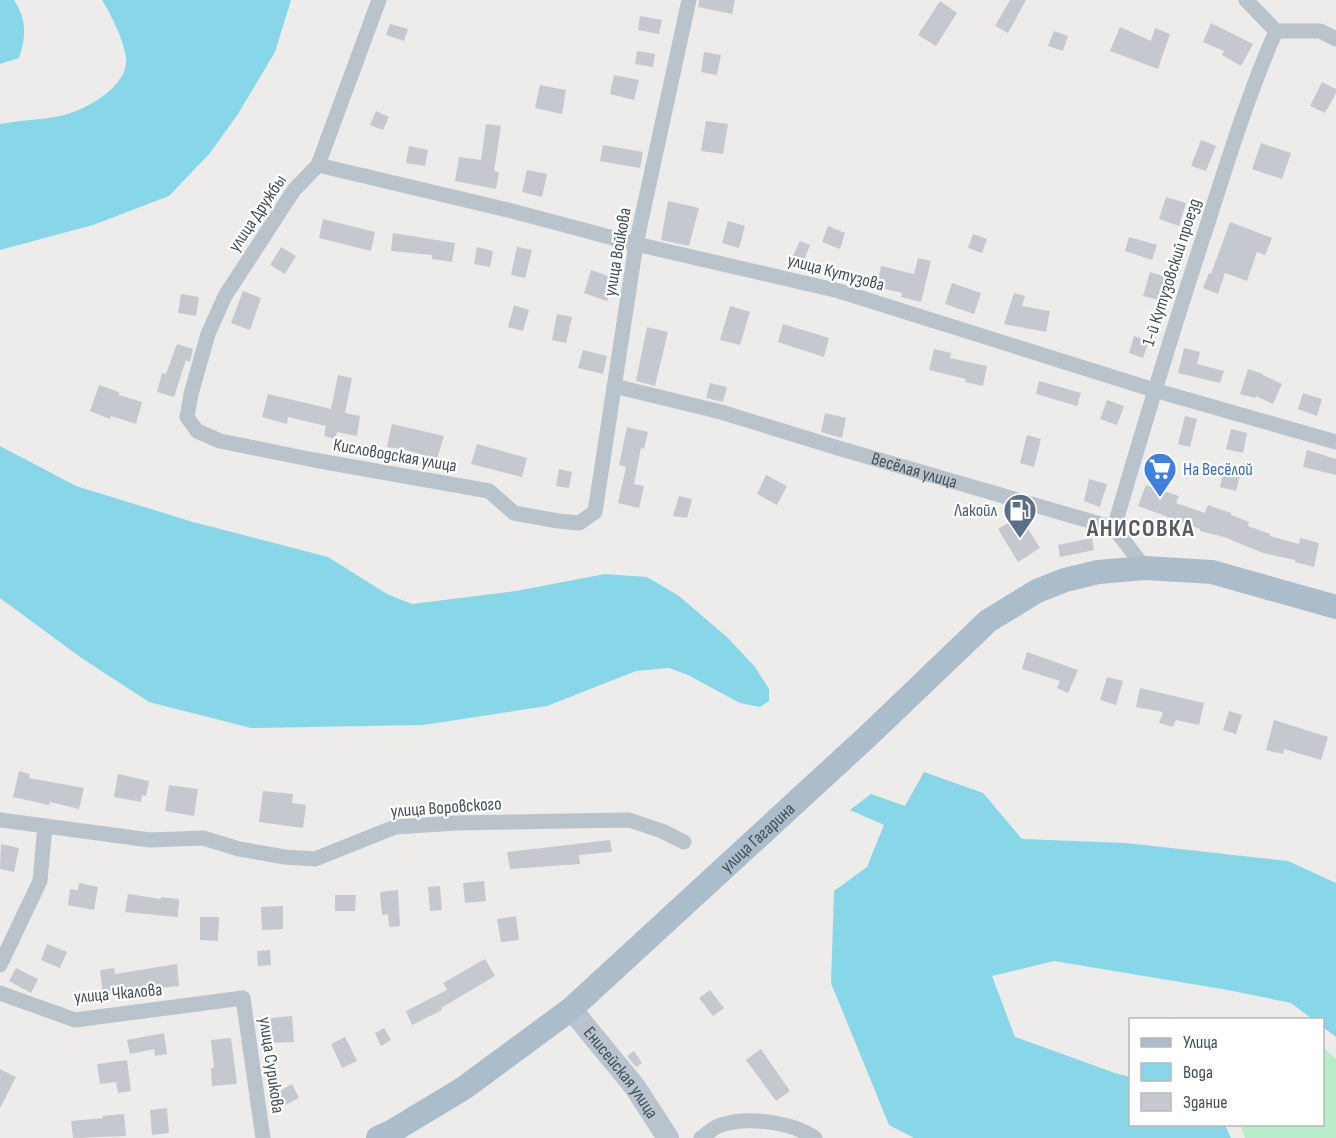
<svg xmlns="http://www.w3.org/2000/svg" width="1336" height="1138" viewBox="0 0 1336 1138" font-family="'Sofia Sans Condensed',sans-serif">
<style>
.garden{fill:#b9eccb}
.water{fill:#87d7e8}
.building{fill:#c5c8ce}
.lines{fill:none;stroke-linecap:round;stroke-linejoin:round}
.street{stroke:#b9c3cb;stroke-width:15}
.secondary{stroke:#b9c4cf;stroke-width:22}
.primary{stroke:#abbcca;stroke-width:24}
.labels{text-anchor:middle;stroke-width:4.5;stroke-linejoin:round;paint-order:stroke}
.street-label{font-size:18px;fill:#444f58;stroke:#fff}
.shop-label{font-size:18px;fill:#366cbe;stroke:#fff;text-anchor:start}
.service-label{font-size:18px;fill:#4e5e75;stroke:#fff;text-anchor:end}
.district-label{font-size:24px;font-weight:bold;letter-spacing:1.5px;fill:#585c60;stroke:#fff}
</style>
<rect width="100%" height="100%" fill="#eeebeb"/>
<path class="garden" d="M1323,1047L1336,1059V1138H1245L1240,1125L1322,1124Z"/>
<g class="water">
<path d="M0,0H14C27,20 26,37 19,58L0,64Z"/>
<path d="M102,0H291L275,52L238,114L210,153L169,196L93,225L0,250V124C20,120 41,120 60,116C83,111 123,90 126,64C128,48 111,14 102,0Z"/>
<path d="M0,446L76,486L193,522L328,557L387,594L412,604L516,591L605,574L647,577L679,596L728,638L755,667L769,689V701L760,707L740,703L688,675L669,668L636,671L547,706L423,725L251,728L149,702L80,657L0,598Z"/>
<path d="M924,772L983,793L1022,839L1126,843L1288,861L1336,883V1037L1323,1027L1322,1020L1312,1019L1291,1003L1228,990L1054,961L992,976L1015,1037L1115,1073L1130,1077V1124L1225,1125L1231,1138H914L889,1125L831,983L834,891L867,867L884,825L850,810L871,794L905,806Z"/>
</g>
<g class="building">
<path d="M699,0H735L732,14L698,7Z"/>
<path d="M1010,0H1026L1008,33L995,26Z"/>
<path d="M940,1L957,13L936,46L918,35Z"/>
<path d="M640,16L662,20L659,34L638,30Z"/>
<path d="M1211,23L1253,44L1241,66L1222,55L1224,51L1203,42Z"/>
<path d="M390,24L408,29L404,41L386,35Z"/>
<path d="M1120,27L1151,41L1155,28L1170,34L1158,69L1110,51Z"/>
<path d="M1054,31L1068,36L1063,51L1048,46Z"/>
<path d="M637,51L655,54L653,67L635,64Z"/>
<path d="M704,52L721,55L717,75L701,72Z"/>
<path d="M614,75L639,80L634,100L610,94Z"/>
<path d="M1322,82L1336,89V93L1325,113L1310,106Z"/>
<path d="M540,85L566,90L562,114L535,108Z"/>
<path d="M376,111L389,117L383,130L370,125Z"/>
<path d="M706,121L728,124L723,154L701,151Z"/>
<path d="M486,124L501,126L494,171L499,172L496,189L455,181L459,157L481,160Z"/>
<path d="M1201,140L1216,146L1206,171L1191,166Z"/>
<path d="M1261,143L1291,153L1282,179L1252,169Z"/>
<path d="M603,145L643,152L640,168L600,161Z"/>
<path d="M409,146L428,150L425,166L406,163Z"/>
<path d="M527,170L547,174L542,197L522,192Z"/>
<path d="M1166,197L1186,203L1179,226L1159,219Z"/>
<path d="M668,201L699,208L689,246L661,240Z"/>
<path d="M323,219L375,232L371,251L319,238Z"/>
<path d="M728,221L745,226L739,248L722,243Z"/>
<path d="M1230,222L1272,238L1265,255L1257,252L1247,281L1225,273L1218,294L1203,288L1209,273L1211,274Z"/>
<path d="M828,226L845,233L840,249L822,242Z"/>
<path d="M393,233L455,243L452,262L432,259V255L391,251Z"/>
<path d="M973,234L987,239L982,253L968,248Z"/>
<path d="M1129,237L1157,245L1152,260L1125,251Z"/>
<path d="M800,241L810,245L802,265L791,260Z"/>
<path d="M281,247L296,256L285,274L270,265Z"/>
<path d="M477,247L493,251L490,267L474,264Z"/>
<path d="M517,247L532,250L525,278L511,275Z"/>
<path d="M918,258L931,261L921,302L901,297L902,293L877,287L881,266L914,274Z"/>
<path d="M591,270L614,278L607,301L584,293Z"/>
<path d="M1150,272L1169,278L1163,301L1143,296Z"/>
<path d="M952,283L981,293L974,314L945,304Z"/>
<path d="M243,291L261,298L250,330L231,323Z"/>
<path d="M1014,293L1025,296L1022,306L1050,311L1046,332L1004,324Z"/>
<path d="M181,294L199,297L196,316L178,313Z"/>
<path d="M514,305L529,310L523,331L508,327Z"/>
<path d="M730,306L750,312L740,345L720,340Z"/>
<path d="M557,314L572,317L566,343L552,340Z"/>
<path d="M783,324L829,338L824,357L778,342Z"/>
<path d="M647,327L668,332L655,386L636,381Z"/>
<path d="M1134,336L1149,341L1143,358L1129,353Z"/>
<path d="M177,344L193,349L190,362L186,360L174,397L157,392L162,373L166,374Z"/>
<path d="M1184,348L1200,352L1197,364L1224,371L1220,383L1178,373Z"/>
<path d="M934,349L951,353L950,358L987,366L983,386L965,382L966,379L929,370Z"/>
<path d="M583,350L607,356L603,374L578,368Z"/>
<path d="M1248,369L1263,374V375L1282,384L1273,404L1256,396L1255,398L1240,394Z"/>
<path d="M338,375L352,378L345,413L360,416L357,436L337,432L335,439L324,436L326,426L288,417L287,424L262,417L268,394L331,409Z"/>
<path d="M1039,381L1081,393L1077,406L1036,394Z"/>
<path d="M710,383L727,387L723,402L706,398Z"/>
<path d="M99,385L119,392V395L142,402L136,424L111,416L110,419L90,411Z"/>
<path d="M1303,393L1322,399L1317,416L1298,409Z"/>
<path d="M1107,400L1124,406L1117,425L1100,419Z"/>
<path d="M825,413L846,418L842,438L821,432Z"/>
<path d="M1185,416L1197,419L1190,447L1178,444Z"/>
<path d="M392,424L444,436L437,459L403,449L387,447Z"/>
<path d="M627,427L648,432L644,449L641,448L634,484L644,486L639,508L618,503L626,467L619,465Z"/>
<path d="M1231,429L1247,433L1243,453L1226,449Z"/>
<path d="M1027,435L1041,439L1034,467L1020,463Z"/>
<path d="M477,444L527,458L522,477L471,464Z"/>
<path d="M1307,450L1336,459V475L1303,467Z"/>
<path d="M559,469L572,472L569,488L556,486Z"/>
<path d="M1223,472L1240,476L1236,491L1220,487Z"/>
<path d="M766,475L787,486L777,505L757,494Z"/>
<path d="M1089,479L1107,484L1100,507L1084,501Z"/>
<path d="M1146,485L1179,496L1176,503L1205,513L1208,505L1231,513V515L1249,522L1248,526L1270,534V536L1299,544L1300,538L1319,543L1314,567L1295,562V560L1263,553L1224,537L1200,531V529L1138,506Z"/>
<path d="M679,496L692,499L687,518L673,516Z"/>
<path d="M1020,516L1040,548L1018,562L998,529Z"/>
<path d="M1092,538L1094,550L1060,557L1058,545Z"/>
<path d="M1027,652L1078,670L1068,693L1057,688L1060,681L1022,669Z"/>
<path d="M1107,677L1123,681L1116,705L1100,700Z"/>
<path d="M1140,688L1204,703L1199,725L1176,720L1173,727L1159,723L1163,712L1136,707Z"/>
<path d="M1229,711L1242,715L1236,734L1223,730Z"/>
<path d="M1274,720L1328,737L1321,760L1284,749L1283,754L1266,750Z"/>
<path d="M19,771L30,774L29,778L84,788L79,809L50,802L49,805L13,797Z"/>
<path d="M118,774L149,781L146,796L142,795L141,802L114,797Z"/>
<path d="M169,785L198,789L194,816L165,811Z"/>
<path d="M263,791L293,794L292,803L306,805L303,828L259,822Z"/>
<path d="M610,840L612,852L579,855L580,864L510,869L507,852Z"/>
<path d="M1,844L19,848L14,872L0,869Z"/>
<path d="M484,881L486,901L465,903L463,883Z"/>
<path d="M79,883L98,887L94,910L68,905L70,889L78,890Z"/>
<path d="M440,886L442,910L430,911L428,887Z"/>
<path d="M398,890L400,926L389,927L388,914L382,915L380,892Z"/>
<path d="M128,894L161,899V897L179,899L178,917L125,912Z"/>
<path d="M335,895H356L355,911H335Z"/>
<path d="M283,906V929L262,930L261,907Z"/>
<path d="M516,916L519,940L501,942L497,919Z"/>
<path d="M200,917H219L218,941L200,940Z"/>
<path d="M47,944L67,952L60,968L41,960Z"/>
<path d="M270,950L271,965L258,966L257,951Z"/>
<path d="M485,959L495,976L441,1008L442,1010L412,1025L406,1011L447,990L443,983Z"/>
<path d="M177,964L179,986L103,994L100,970L114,968L115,974Z"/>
<path d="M16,968L38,979L31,993L9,981Z"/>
<path d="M710,990L724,1008L713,1016L699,998Z"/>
<path d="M292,1016L294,1042L272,1043L270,1018Z"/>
<path d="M384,1028L391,1040L381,1046L375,1033Z"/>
<path d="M164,1033L167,1054L155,1056L154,1049L130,1054L127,1040Z"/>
<path d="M345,1037L357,1061L342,1068L331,1044Z"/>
<path d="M231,1038L237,1084L212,1086L211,1068H214L211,1040Z"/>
<path d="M761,1049L790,1091L776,1101L746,1060Z"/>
<path d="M634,1051L642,1063L636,1067L627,1056Z"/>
<path d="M127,1060L131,1091L118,1093L116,1082L100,1084L97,1064Z"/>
<path d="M0,1069L16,1077L0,1108Z"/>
<path d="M292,1084L299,1098L281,1107L274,1094Z"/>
<path d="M167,1108L169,1133L152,1135L150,1110Z"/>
<path d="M124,1114L126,1136L73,1138L71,1121L103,1118L102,1116Z"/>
</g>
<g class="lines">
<g class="street">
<path d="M379,0L318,165L294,190L225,296L208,334L191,394L187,417L197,431L220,441L314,460L489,491L514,513L558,521L579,523L595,512L636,244L689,0"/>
<path d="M1246,0L1276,31H1320L1336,39"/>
<path d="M318,165L512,211L636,244L839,291L1154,390L1336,442"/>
<path id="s1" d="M614,386L721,412L838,448L1114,528L1145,568"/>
<path d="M1114,528C1142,432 1171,336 1202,241C1225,170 1246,99 1276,31"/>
<path d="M0,820L150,840L203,838L239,849L285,857L315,859L395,827L457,823L629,820L662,831L684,842"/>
<path d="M0,965L40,881L45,826"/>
<path d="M0,993L75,1020L243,998L263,1138"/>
<path d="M701,1138C707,1134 714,1127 721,1125C747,1116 793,1122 815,1138"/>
</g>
<path class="secondary" id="s2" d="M571,1009L635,1087L668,1138"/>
<path class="primary" id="s3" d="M378,1138L391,1132L464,1088L571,1009L870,734L988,621L1037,591L1065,580L1098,572L1145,568L1212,572L1336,607"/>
</g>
<defs>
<symbol id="supermarket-pin" viewBox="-11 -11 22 30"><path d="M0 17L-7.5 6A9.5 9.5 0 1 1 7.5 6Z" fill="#3f7fe0" stroke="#fff"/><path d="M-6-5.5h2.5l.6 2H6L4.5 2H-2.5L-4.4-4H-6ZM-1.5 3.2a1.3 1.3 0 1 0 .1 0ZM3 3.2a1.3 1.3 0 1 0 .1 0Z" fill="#fff"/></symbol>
<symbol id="fuel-pin" viewBox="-11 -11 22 30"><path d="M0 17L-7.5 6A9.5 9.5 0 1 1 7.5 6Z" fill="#5c6f8a" stroke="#fff"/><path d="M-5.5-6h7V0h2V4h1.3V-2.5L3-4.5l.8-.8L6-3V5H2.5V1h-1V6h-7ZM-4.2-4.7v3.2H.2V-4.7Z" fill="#fff"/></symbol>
</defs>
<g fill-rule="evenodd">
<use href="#supermarket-pin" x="1141" y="450" width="38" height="52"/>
<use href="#fuel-pin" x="1001" y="491" width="38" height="52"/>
</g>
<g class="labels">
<g class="street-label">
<text transform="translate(257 213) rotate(-56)" y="6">улица Дружбы</text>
<text transform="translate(617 252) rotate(-80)" y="6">улица Войкова</text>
<text transform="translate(836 272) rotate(15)" y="6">улица Кутузова</text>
<text transform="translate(1171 272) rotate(-72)" y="6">1-й Кутузовский проезд</text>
<text transform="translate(395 455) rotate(10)" y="6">Кисловодская улица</text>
<text dy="6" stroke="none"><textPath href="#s1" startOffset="312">Весёлая улица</textPath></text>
<text transform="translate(446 807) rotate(-4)" y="6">улица Воровского</text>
<text dy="6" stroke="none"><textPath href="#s3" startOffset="486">улица Гагарина</textPath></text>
<text transform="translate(118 993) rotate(-5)" y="6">улица Чкалова</text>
<text transform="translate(272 1065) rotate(82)" y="6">улица Сурикова</text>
<text dy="6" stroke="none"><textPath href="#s2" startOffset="81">Енисейская улица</textPath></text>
</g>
<g class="shop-label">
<text x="1183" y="475">На Весёлой</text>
</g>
<g class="service-label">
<text x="997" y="516">Лакойл</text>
</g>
<g class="district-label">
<text x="1141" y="536">АНИСОВКА</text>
</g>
</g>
<rect x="1129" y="1018" width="195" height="108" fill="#ffffff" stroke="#b4b9bc" stroke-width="1.5"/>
<rect x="1141" y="1038" width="30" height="9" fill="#abbcca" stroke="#b4b9bc" stroke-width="1.5"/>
<text x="1183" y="1048" font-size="18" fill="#444f58">Улица</text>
<rect x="1141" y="1063" width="30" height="18" fill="#87d7e8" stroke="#b4b9bc" stroke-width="1.5"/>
<text x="1183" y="1078" font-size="18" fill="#444f58">Вода</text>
<rect x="1141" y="1093" width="30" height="18" fill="#c5c8ce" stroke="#b4b9bc" stroke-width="1.5"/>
<text x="1183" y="1108" font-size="18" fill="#444f58">Здание</text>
</svg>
